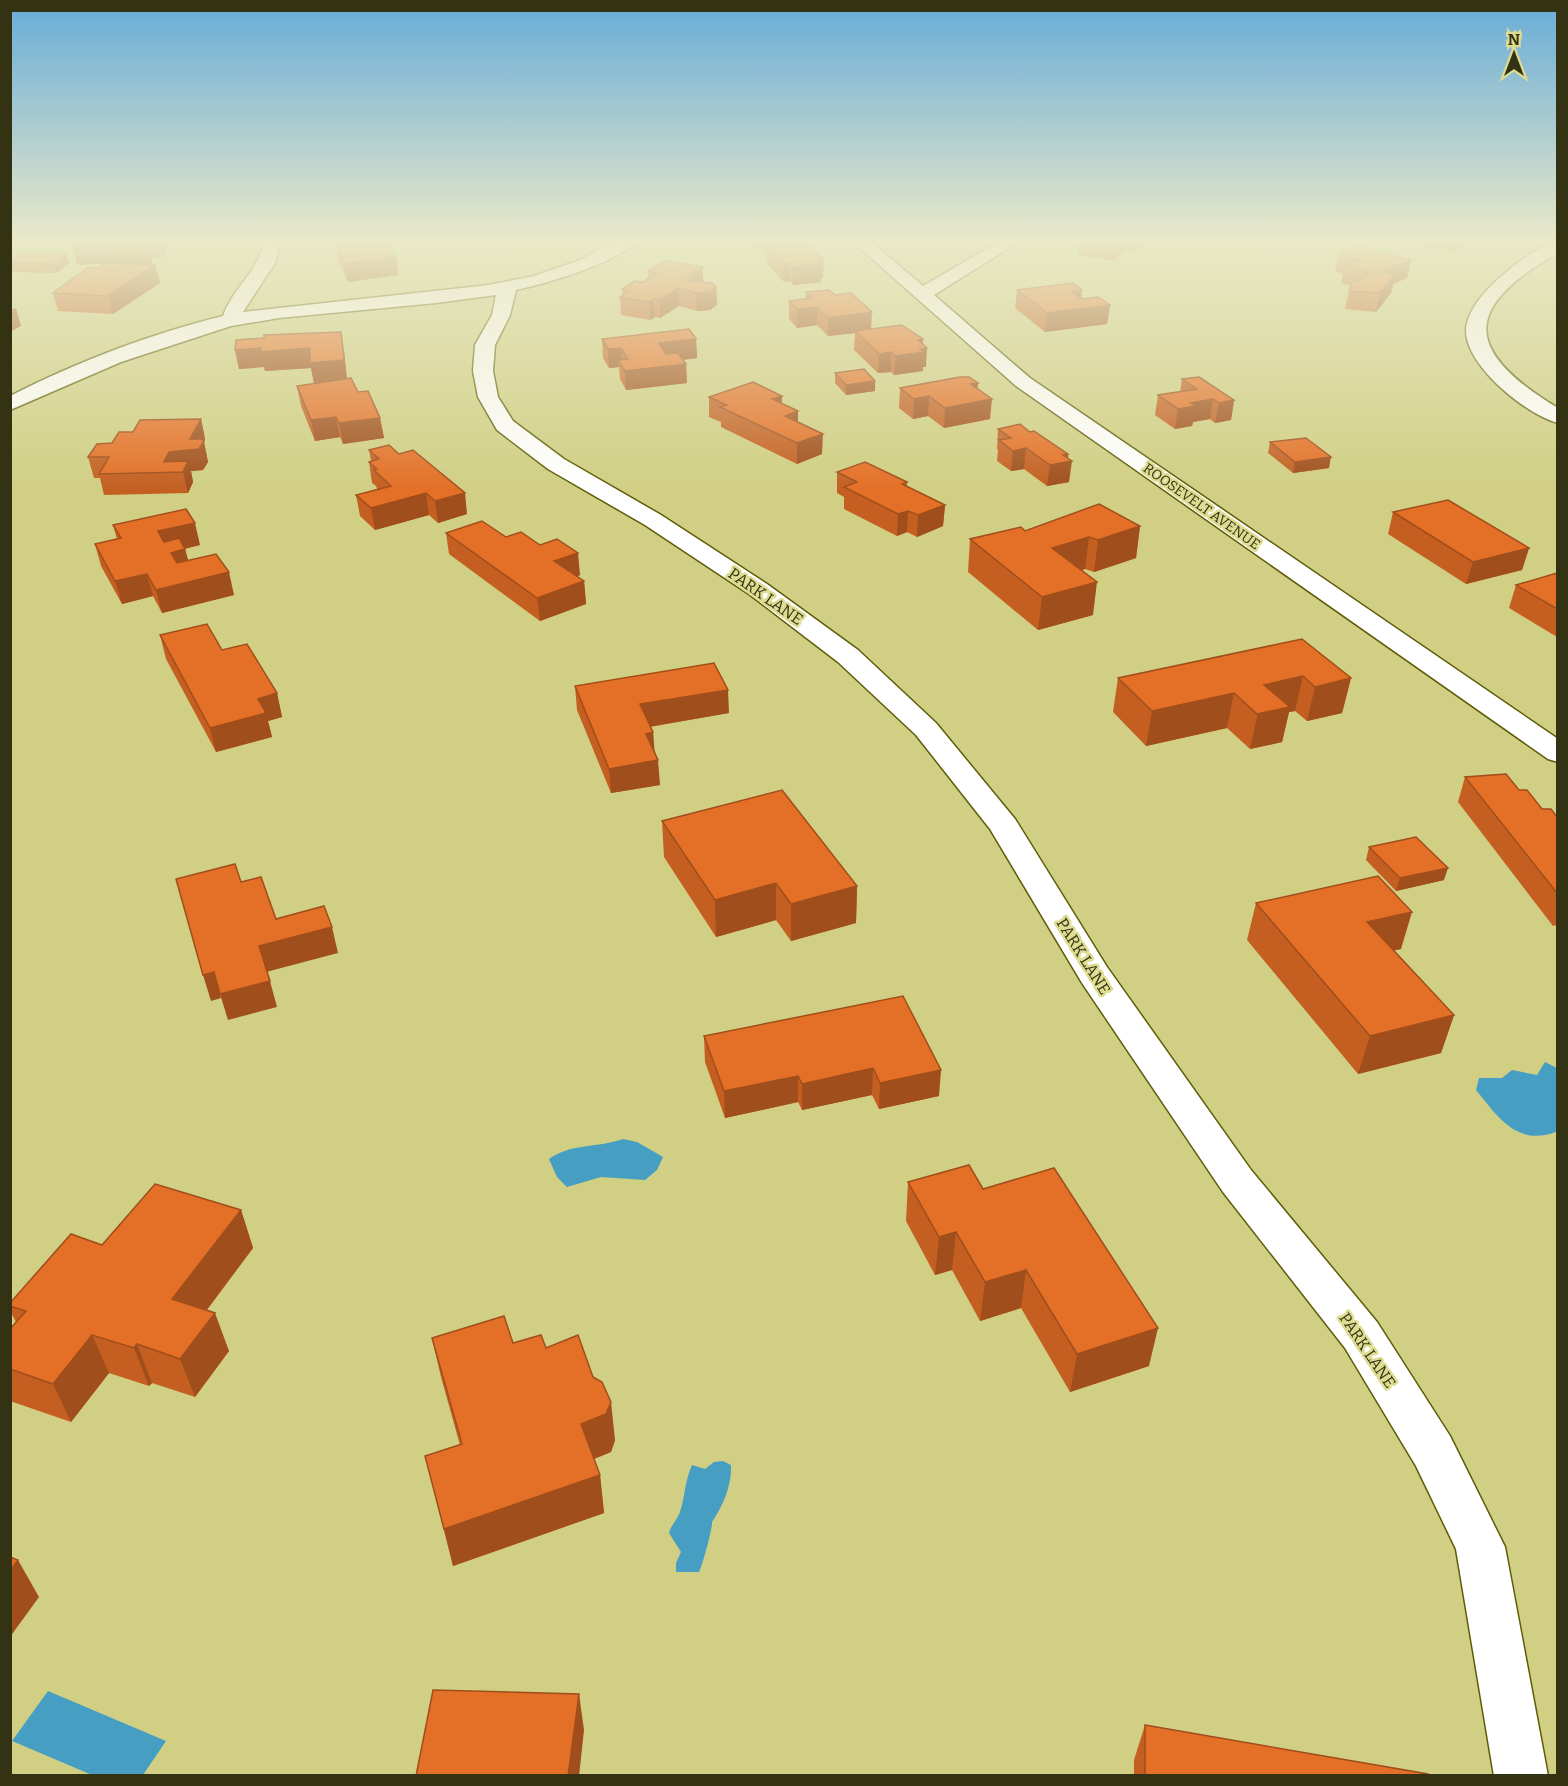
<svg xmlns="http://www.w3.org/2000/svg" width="1568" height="1786" viewBox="0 0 1568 1786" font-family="Bitter,serif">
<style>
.water{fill:#469fc3}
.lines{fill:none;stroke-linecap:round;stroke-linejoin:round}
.minor-casing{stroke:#5e5c07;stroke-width:3}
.minor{fill:#fff;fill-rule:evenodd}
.wall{fill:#c45f21;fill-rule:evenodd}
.shaded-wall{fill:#a04e1b}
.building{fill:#e46f26;stroke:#a04e1b;stroke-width:1.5}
.labels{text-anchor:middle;stroke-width:5;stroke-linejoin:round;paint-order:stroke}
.far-street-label{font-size:14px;fill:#333213;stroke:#dddc91}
.street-label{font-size:16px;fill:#333213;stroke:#dddc91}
</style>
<rect width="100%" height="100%" fill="#d0cf84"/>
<g class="water">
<path d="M1545,1062L1557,1068L1558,1131C1518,1148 1498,1117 1476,1090L1479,1078H1502L1512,1070L1537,1075Z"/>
<path d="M623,1139L637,1142L663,1157L657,1170L645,1180L601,1177L567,1187L557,1177L549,1159C571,1143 598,1148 623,1139Z"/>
<path d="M723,1461L731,1465C732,1485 723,1506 712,1522C713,1527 702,1567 699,1572H676V1563L681,1552L669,1533C671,1525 677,1520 680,1512C685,1497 685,1480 692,1465L705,1469L714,1462Z"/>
<path d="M48,1691L166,1741L143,1775H92L12,1741Z"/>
</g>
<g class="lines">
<defs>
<g id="minor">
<path d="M264,241H280L275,263L243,312L489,285L534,276L580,260L615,241H636C619,263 544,284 516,290L510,315L495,345L493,371L498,397L513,421L564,459L661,515L767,584L858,650L936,723L1015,819L1107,967L1251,1170L1377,1322L1450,1436L1505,1547L1548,1776H1494L1456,1549L1416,1466L1345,1348L1223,1192L1082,983L990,829L916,735L838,662L749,594L645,525L548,469L497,430L478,397L473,371L475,345L492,315L496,295L436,303L279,318L231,326L121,362L10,410V396C77,362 150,334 223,316C232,288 259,272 264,241Z"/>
<path d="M852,241H870L923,286L1000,241H1020L934,295L1030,378L1558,739V762L1548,759L1016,386Z"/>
<path d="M1558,241V253C1460,308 1465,352 1558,408V423C1526,415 1457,360 1467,323C1473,301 1493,283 1510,269C1523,259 1541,245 1558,241Z"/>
</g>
</defs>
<use href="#minor" class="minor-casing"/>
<use href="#minor" class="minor"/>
</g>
<g class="wall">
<path d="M148,241H164L166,248L164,257L152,258L151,265H155L160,283L113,314L58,311L53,293L98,268L106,263L77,265ZM125,262V264L109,263Z"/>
<path d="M338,241H386L396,257L398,275L348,282L339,263L336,246L338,245Z"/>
<path d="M471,241H499L493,244Z"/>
<path d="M750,241H789V243L823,277L821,278V282L793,285L790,281L784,282L766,263V254H763Z"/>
<path d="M1079,241H1146L1145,244L1134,252L1126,251L1113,261L1078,255Z"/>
<path d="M1416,241H1473L1452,252L1416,244Z"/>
<path d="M66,254L69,263L57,273L11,272L10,262Z"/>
<path d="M1338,254L1411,260L1407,278L1393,284L1391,293L1376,312L1345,309L1349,291L1351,286L1341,283L1343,274L1335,271Z"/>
<path d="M648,271L703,283L716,287L717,305L710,310L697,311L679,306L660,318L655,317L650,320L621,315L620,297L623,295L622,289L643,282L648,278Z"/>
<path d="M1017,290L1081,298L1110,305L1107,324L1045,332L1015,308Z"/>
<path d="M806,292L871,329L923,344L926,367H923V371L894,375L891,372L878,373L854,350L855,333L828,336L817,325L797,328L789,319V301L806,299Z"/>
<path d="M602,339H696L697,358L683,360L686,364L687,383L626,390L620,379L619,367L609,368L603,358Z"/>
<path d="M235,350L344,351L347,379L380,418L384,438L343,444L340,437L315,441L301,406L297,386L335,381L314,383L311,368L265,371L264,367L239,369Z"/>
<path d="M835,373L875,381V391L846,395L835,383Z"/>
<path d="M1182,379L1234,400L1231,420L1215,423L1210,419L1193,422L1192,426L1175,429L1155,415L1158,395L1180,392Z"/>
<path d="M900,388L978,389L990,419L944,428L928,416L913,419L899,408Z"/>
<path d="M709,397L782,404L798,411V422L822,454L797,464L721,427V422L709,417Z"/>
<path d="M201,419L205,439L204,442L208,462L203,470L191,471L193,482L188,493L104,495L100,478H94L88,457L133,432Z"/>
<path d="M998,429L1030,432L1068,454L1069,482L1047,486L1024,469L1011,471L997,461L998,450L997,449Z"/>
<path d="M1270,442L1329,468L1293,473L1268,453Z"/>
<path d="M369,450L467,514L438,523L429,515L375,530L360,516L356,495L377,489L376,486L372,483L369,462L371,461Z"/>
<path d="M837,472L907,482V487L945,505L943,526L917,537L907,532L897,536L844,509V497L837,493Z"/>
<path d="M1393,512L1529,548L1522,570L1466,584L1388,534Z"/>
<path d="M113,525L200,545L185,549L188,560L234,595L162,613L153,596L122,604L101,566L95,544L117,539Z"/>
<path d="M1140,526L1136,558L1094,572L1085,569L1082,570L1093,615L1038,630L968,572L970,539L1025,531Z"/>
<path d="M446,533L506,537L580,575L577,577L584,581L586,604L540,621L449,554Z"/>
<path d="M1557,573V637L1509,608L1516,585Z"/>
<path d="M160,635L222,650L277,693L282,717L268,721L272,737L216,752L166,659Z"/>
<path d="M1302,639L1351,678L1342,713L1307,721L1295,711L1289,712L1282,742L1250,749L1227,728L1146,746L1113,712L1118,678Z"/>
<path d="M575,686L729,713L650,727L653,732L654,752L660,785L611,793L577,710Z"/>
<path d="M1465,777L1519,790L1542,809L1557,817V925L1553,926L1458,802Z"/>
<path d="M662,821L857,886L856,923L791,941L776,920L716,937L664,857Z"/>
<path d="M1369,847L1444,880L1396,891L1366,860Z"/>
<path d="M1256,903L1401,949L1394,950L1454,1015L1441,1053L1358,1074L1247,940Z"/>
<path d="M903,996L939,1096L879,1109L872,1095L802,1110L798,1102L725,1118L705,1062L704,1036Z"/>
<path d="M908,1182L983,1189L1149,1366L1070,1392L1021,1308L980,1321L952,1270L935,1275L906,1221Z"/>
<path d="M241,1210L253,1248L207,1310L229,1351L195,1397L152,1383L149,1386L109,1373L71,1422L10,1401V1329L16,1322L10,1311V1303L102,1245Z"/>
<path d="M432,1338L513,1343L546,1348L615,1440L611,1452L594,1459L600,1475L604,1513L453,1566L425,1456L460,1445L441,1377Z"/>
<path d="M1145,1725L1428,1776H1134V1760Z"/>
</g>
<g class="shaded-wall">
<path d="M148,241H164L166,248L164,257L152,258L150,267L126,269L125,262L77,265L73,248Z"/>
<path d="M762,241H789V251L766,245V254H763Z"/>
<path d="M1118,241H1127L1126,251L1113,261L1115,243Z"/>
<path d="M1136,241H1146L1145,244L1134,252Z"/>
<path d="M1455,241H1473L1452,252Z"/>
<path d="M66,254L69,263L57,273L54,264Z"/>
<path d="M396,257L398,275L348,282L345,264Z"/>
<path d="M817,260H824L823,277L821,278V282L793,285V267Z"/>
<path d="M1411,260L1407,278L1393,284L1391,293L1376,312L1380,293L1381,272Z"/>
<path d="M790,263V281L784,282V264Z"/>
<path d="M155,265L160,283L113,314L108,296Z"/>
<path d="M703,267V285L687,290V277Z"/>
<path d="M716,287L717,305L710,310L697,311L696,293Z"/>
<path d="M678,288L679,306L660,318V300Z"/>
<path d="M1082,290L1080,308L1071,291Z"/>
<path d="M654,299L655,317L650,320L649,302Z"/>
<path d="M1110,305L1107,324L1045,332L1047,313Z"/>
<path d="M817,307V325L797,328V309Z"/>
<path d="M16,308L21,326L10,332V310Z"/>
<path d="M872,312L871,331H855V333L828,336V318Z"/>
<path d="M341,332L344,351L347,380L314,383L311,368L265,371L264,367L239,369L235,350L261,348Z"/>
<path d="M696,339L697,358L660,362L659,343Z"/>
<path d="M923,339V348H927L926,367H923V371L894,375L895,356L918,340Z"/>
<path d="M621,348L623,366L618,360L619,367L609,368L608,349Z"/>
<path d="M891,352V372L878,373L879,354Z"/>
<path d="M686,364L687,383L626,390L625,371Z"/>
<path d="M875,381V391L846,395V385Z"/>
<path d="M978,383L977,402L992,399L990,419L944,428L945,408L971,384Z"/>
<path d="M782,396V416L772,399Z"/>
<path d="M929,396L928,416L913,419L914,399Z"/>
<path d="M1213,399L1210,419L1193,422L1192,426L1175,429L1178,409L1191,403Z"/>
<path d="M1234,400L1231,420L1215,423L1219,403Z"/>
<path d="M798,411V432L785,416Z"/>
<path d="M336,417L340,437L315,441L311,420Z"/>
<path d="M380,418L384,438L343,444L339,423Z"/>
<path d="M201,419L205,439L204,442L208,462L203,470L191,471L193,482L188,493L183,472L164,462L169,452L190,439Z"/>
<path d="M823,434L822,454L797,464V443Z"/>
<path d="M1026,448L1024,469L1011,471L1013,451Z"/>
<path d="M1068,454L1067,462L1072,461L1069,482L1047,486L1050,465L1063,455Z"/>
<path d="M1331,457L1329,468L1293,473L1295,462Z"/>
<path d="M426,493L429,515L375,530L371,508Z"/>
<path d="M465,493L467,514L438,523L435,501Z"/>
<path d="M945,505L943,526L917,537L918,515Z"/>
<path d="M908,511L907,532L897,536L898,514Z"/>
<path d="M195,523L200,545L164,553L158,531Z"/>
<path d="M1140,526L1136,558L1094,572L1098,540Z"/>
<path d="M1089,537L1085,569L1048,580L1052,548Z"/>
<path d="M1529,548L1522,570L1466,584L1473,562Z"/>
<path d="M185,549L191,571L177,575L171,553Z"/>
<path d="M578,553L580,575L556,584L554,561Z"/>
<path d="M229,572L234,595L162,613L156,590Z"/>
<path d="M147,574L153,596L122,604L115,581Z"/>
<path d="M584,581L586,604L540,621L537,598Z"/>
<path d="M1097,582L1093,615L1038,630L1042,597Z"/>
<path d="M1303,676L1295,711L1289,712L1282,742L1250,749L1264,685Z"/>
<path d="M1351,678L1342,713L1307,721L1315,687Z"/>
<path d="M728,690L729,713L641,728L640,704Z"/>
<path d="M277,693L282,717L268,721L272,737L216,752L210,728L258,699Z"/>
<path d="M1234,693L1227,728L1146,746L1152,711Z"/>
<path d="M653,732L655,756L646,734Z"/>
<path d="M658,760L660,785L611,793L609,769Z"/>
<path d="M1448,868L1444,880L1396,891L1400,878Z"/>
<path d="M776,883V920L716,937L715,900Z"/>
<path d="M857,886L856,923L791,941V904Z"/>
<path d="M1412,912L1401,949L1356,959L1367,922Z"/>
<path d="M332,927L338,953L266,972L259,946Z"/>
<path d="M214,972L221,998L211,1001L203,975Z"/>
<path d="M270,981L277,1007L228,1020L220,994Z"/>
<path d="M1454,1015L1441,1053L1358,1074L1370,1036Z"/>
<path d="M873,1068L872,1095L802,1110V1084Z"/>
<path d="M941,1070L939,1096L879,1109L880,1083Z"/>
<path d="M798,1076V1102L725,1118L724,1091Z"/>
<path d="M241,1210L253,1248L186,1337L172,1299Z"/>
<path d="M956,1232L952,1270L935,1275L939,1237Z"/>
<path d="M1026,1270L1021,1308L980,1321L985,1282Z"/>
<path d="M215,1313L229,1351L195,1397L180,1359Z"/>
<path d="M1158,1328L1149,1366L1070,1392L1077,1354Z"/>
<path d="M92,1335L109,1373L71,1422L53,1384Z"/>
<path d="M137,1344L152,1383L149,1386L134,1348Z"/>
<path d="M611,1402L615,1440L611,1452L586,1462L581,1424Z"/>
<path d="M600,1475L604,1513L453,1566L444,1529Z"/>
<path d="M18,1560L39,1597L10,1637V1571Z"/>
<path d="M579,1694L584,1730L579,1776H568Z"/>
</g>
<g class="building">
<path d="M75,241H148L146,249L122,251L124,244L73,248Z"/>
<path d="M341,241H386L396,257L345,264L336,246L343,245Z"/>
<path d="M804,241L824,260H817L821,264L793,267L790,263L784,264L766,245Z"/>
<path d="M1102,241H1118L1115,243Z"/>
<path d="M1360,246L1411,260L1381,272L1395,275L1380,293L1349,291L1353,280H1361L1370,272L1345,265L1360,260L1338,254Z"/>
<path d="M21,253L66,254L54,264L10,263V262Z"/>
<path d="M664,261L703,267L687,277L692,278L687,281L712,283L716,287L710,292L696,293L678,288L660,300L654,299L649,302L620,297L630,290L622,289L635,281L643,282L657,273L648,271Z"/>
<path d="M106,263L155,265L108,296L53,293L87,268H98Z"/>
<path d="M1073,283L1082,290L1071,291L1082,299L1098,297L1110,305L1047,313L1017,290Z"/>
<path d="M829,290L835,295L851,293L872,312L828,318L817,307L797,309L789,301L812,298L806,292Z"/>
<path d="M902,325L923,339L918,340L927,348L920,349L924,352L895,356L891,352L879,354L855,331Z"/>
<path d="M689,329L696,339L659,343L666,354L678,353L686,364L625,371L618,360L628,359L621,348L608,349L602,339Z"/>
<path d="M341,332L344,360L310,363V348L261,352V348L235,350L236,340L264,338V335Z"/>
<path d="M864,369L875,381L846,385L835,373Z"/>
<path d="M960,377H969L978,383L971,384L992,399L945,408L929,396L914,399L900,388Z"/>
<path d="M1199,377L1234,400L1219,403L1213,399L1191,403L1196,406L1178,409L1158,395L1197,389L1182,379Z"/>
<path d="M351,378L358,392L368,391L380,418L339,423L336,417L311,420L297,386Z"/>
<path d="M753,382L782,396L772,399L798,411L785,416L823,434L797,443L720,407L727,405L709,397Z"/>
<path d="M201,419L190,439H201L204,441L199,449L169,452L164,462L188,461L183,472L99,474L109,457H88L97,444L112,443L119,432H133L140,420Z"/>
<path d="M1020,424L1030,432L1034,431L1068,454L1063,455L1072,461L1050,465L1026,448L1013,451L999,440L1011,438L998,429Z"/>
<path d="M1306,438L1331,457L1295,462L1270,442Z"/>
<path d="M389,445L399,454L413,450L465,493L435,501L426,493L371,508L356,495L391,486L374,470L377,469L369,462L379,459L369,450Z"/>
<path d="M865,462L907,482L902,484L945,505L918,515L908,511L898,514L844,487L857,482L837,472Z"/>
<path d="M1448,500L1529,548L1473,562L1393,512Z"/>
<path d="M1099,504L1140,526L1098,540L1089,537L1052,548L1097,582L1042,597L970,539L1021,527L1025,531Z"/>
<path d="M186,509L195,523L158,531L164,542L179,538L185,549L171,553L177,563L216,554L229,572L156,590L147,574L115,581L95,544L121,538L113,525Z"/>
<path d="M482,521L506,537L521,532L540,545L557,539L578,553L554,561L584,581L537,598L446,533Z"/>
<path d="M1557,573V609L1516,585Z"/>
<path d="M207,624L222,650L247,644L277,693L258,699L266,713L210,728L160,635Z"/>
<path d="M1302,639L1351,678L1315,687L1303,676L1264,685L1290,707L1257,714L1234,693L1152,711L1118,678Z"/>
<path d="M714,663L728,690L640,704L653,732L646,734L658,760L609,769L575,686Z"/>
<path d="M1506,774L1519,790H1527L1542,809H1551L1557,817V893L1465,777Z"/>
<path d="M782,790L857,886L791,904L776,883L715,900L662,821Z"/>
<path d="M1416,837L1448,868L1400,878L1369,847Z"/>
<path d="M235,864L241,882L261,877L276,919L324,906L332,927L259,946L270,981L220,994L214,972L203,975L176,879Z"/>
<path d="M1378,876L1412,912L1367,922L1454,1015L1370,1036L1256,903Z"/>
<path d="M903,996L941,1070L880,1083L873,1068L802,1084L798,1076L724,1091L704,1036Z"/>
<path d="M969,1165L983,1189L1054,1168L1158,1328L1077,1354L1026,1270L985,1282L956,1232L939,1237L908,1182Z"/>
<path d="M155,1184L241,1210L172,1299L215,1313L180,1359L137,1344L134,1348L92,1335L53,1384L10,1369V1329L26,1311L10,1306V1303L71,1234L102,1245Z"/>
<path d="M504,1316L513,1343L541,1335L546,1348L578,1335L593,1377L602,1382L611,1402L606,1414L581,1424L600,1475L444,1529L425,1456L462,1444L432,1338Z"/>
<path d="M10,1557L18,1560L10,1571Z"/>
<path d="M433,1690L579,1694L568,1776H416Z"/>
<path d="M1145,1725L1428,1774V1776H1145Z"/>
</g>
<linearGradient id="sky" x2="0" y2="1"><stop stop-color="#67acd9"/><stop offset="0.49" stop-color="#eae9c8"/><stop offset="1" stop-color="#eae9c8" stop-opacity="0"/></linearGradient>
<rect width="1568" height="491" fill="url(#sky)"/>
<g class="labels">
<g class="far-street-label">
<text transform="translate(1202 506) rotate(35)" y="5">ROOSEVELT AVENUE</text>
</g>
<g class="street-label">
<text transform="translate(766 596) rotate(35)" y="6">PARK LANE</text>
<text transform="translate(1084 956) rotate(58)" y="6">PARK LANE</text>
<text transform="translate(1368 1350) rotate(56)" y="6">PARK LANE</text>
</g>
</g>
<rect width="1568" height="1786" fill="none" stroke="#333213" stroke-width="24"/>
<g transform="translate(1514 54)" stroke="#dddc91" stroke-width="4.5" paint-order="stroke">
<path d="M0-4.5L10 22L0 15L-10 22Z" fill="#333213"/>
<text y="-9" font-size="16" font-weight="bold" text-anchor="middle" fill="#333213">N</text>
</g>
</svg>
